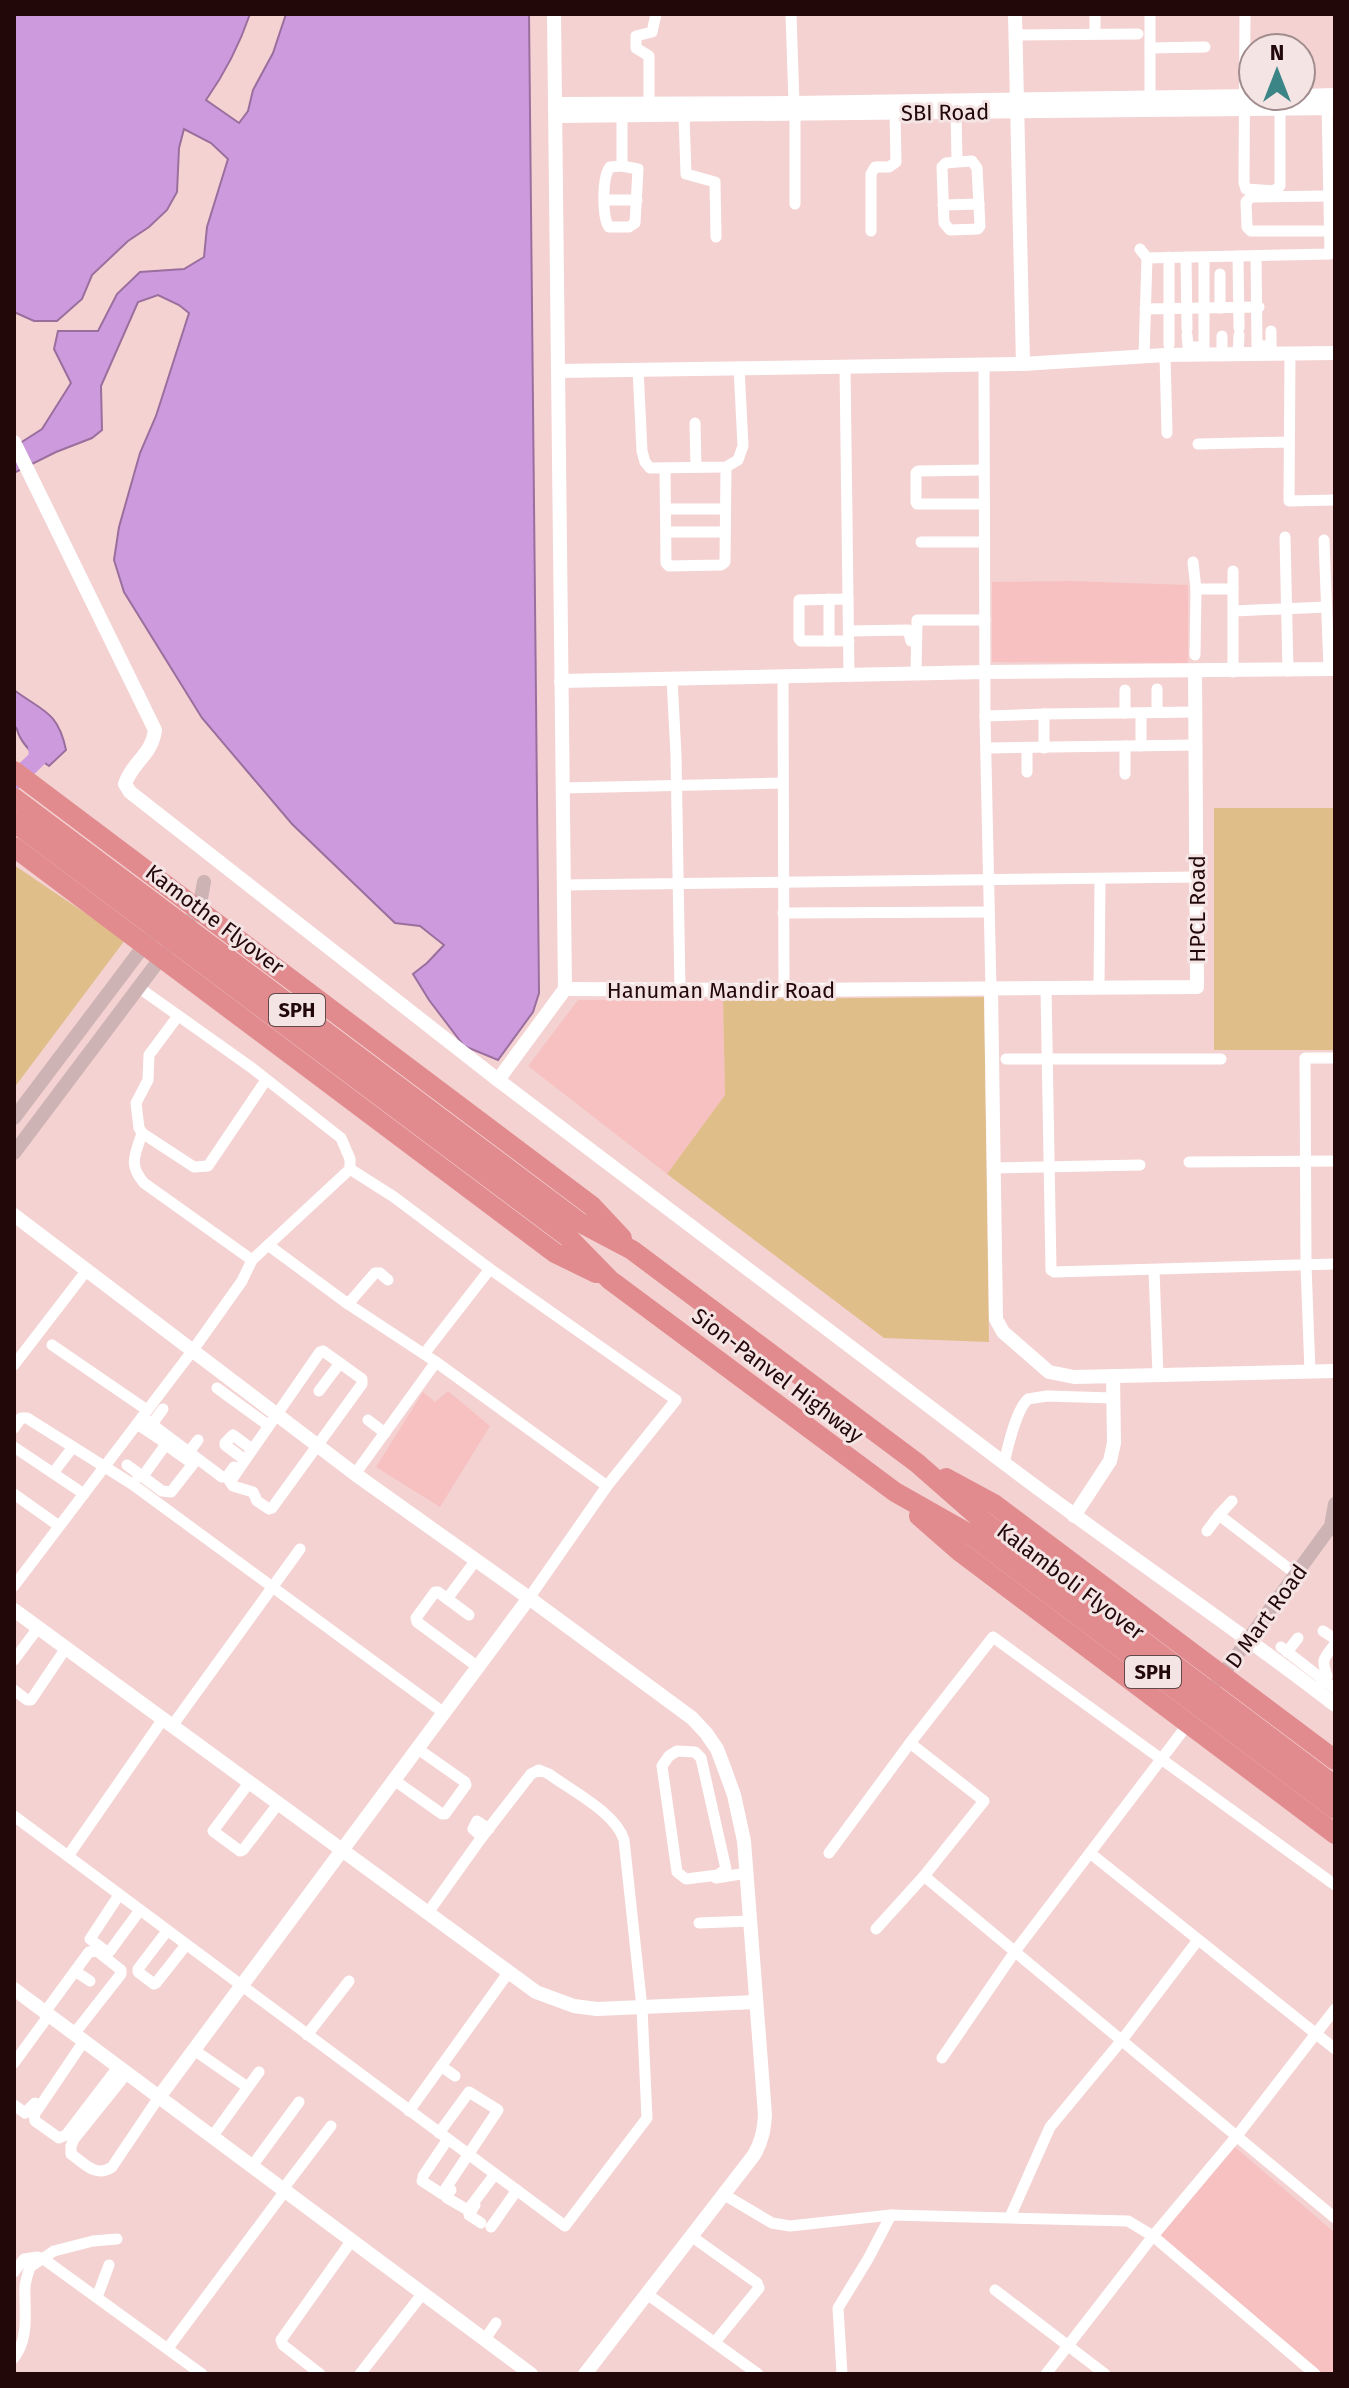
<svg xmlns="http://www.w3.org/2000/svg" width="1349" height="2388" viewBox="0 0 1349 2388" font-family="'Fira Sans',sans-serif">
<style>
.built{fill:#f7c1c1}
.green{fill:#e0be8a}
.water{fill:#cd9bdd;stroke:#9a6f9e;stroke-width:2}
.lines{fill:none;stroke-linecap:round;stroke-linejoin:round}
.river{stroke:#cd9bdd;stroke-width:18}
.minor{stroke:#fff;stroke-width:11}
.tertiary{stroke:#fff;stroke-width:14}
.secondary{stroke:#cdb3b4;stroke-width:14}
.motorway{stroke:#e18b8e;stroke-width:20}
.labels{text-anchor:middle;stroke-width:6;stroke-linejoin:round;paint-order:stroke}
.shield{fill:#f5e4e4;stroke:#624a4b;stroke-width:2}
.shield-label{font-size:20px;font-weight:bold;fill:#23080a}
.street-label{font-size:22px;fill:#23080a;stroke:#f5e4e4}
</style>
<rect width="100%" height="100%" fill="#f4d2d2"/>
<g class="built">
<path d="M1071,581L1188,585V663L992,662V582Z"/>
<path d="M723,999L725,1095L667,1174L528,1066L578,1000Z"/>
<path d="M448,1391L490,1426L440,1507L376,1467L423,1392L435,1402Z"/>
<path d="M1235,2147L1335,2233V2374H1311L1154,2239Z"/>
</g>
<g class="green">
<rect x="1214" y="808" width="121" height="242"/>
<path d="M14,865L125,940L14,1088Z"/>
<path d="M984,997L989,1342L884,1338L667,1174L725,1095L723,999Z"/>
</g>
<g class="water">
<path d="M14,14H250C239,46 225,73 206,100L239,123L248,111L253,90L273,53L286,14H529L539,993L533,1012L498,1060L464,1046L429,1000L413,974L427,963L444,945L420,926L395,923L292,824L202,718L124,592L114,560L119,527L140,453L156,416L189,313L179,305L158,295L138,302L101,386L102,430L92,438L56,452L14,473V447L42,429L71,383L54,349L58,331H98L117,294L140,272L184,269L204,257L207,227L228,159L211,143L184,129L179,148L177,192L167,210L149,227L128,241L92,275L82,299L57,321H34L14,312Z"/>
<path d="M14,690C42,711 58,711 66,750L49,766C14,741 14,730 14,690Z"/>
</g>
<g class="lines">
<path class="river" d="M14,711L36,734L38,758L14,781"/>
<g class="minor">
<path d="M791,14L794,103"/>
<path d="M1245,14L1244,183L1246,189L1274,191L1280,186V109"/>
<path d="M1095,17V34"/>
<path d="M1015,35L1138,34"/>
<path d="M1150,48L1205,47"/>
<path d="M649,103V56L636,48V36L652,32L656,14"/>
<path d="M1150,105V14"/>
<path d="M956,112L957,162L972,161L977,168L980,226L978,229L950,230L944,223L942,167L946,163L957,162"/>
<path d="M795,114V204"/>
<path d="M684,115L686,174L715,182L716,237"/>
<path d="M622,166L610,167C602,177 602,217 609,227H629L635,223L638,169L622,166V115"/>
<path d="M1329,196L1251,197L1246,202L1247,227L1251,231H1335"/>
<path d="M605,200H637"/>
<path d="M943,205L979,204"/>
<path d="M871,231V174L875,167H889L896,162L895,113"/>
<path d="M1140,249L1147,258L1144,356"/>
<path d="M1238,256L1239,328"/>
<path d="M1256,256L1257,345L1271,347"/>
<path d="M1169,257V345"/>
<path d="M1186,257L1187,329"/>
<path d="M1204,257V355"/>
<path d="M1147,258L1330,254L1327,103"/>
<path d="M1220,274V308"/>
<path d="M1145,309L1259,307"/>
<path d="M1187,335L1188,347H1204"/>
<path d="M1271,353V331"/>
<path d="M1238,354L1239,335"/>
<path d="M1290,354L1289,501L1335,500"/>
<path d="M1165,355L1167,433"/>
<path d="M1222,355V336"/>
<path d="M984,364L985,716L991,989"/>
<path d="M845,366L849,676"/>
<path d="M638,369L642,451L645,462L650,468L726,467L738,460L743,446L739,367"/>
<path d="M695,423L696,467"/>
<path d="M1198,444L1289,442"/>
<path d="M665,468L666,563L669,566L721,565L725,562L726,467"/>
<path d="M984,470L918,471L916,473V502L917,504H984"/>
<path d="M666,509H725"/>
<path d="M666,532H725"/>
<path d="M1285,537L1288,671"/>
<path d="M1324,540L1329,669"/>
<path d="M921,542H984"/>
<path d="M1193,562L1196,589H1233"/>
<path d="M1233,571V672"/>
<path d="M848,599L799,600V639L801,641H849"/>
<path d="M1234,611L1326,607"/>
<path d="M849,631L908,630L911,641"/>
<path d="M829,641V599"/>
<path d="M1195,655L1196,589"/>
<path d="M916,674L917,620H985"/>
<path d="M783,678L784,990"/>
<path d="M672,679L676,755L680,990"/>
<path d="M1157,689V712"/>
<path d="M1125,690V713"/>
<path d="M1141,713V746"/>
<path d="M985,716L1044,714"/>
<path d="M1125,746V774"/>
<path d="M986,748L1196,745"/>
<path d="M1027,748V772"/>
<path d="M1044,748V714L1195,712"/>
<path d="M562,788L783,783"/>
<path d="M563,885L1197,877"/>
<path d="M783,913L989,912"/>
<path d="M1046,988L1051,1270L1054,1272L1335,1264"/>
<path d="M1099,988L1100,879"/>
<path d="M178,1016L149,1055L148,1080L136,1103L139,1128L142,1133L194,1167L208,1166L266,1080"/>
<path d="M1006,1059H1221"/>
<path d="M142,1133C135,1156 128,1164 144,1183L252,1260"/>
<path d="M1189,1162L1335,1161"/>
<path d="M994,1168L1140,1165"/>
<path d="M350,1169L394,1197L490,1269L676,1400L607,1486L529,1598"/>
<path d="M268,1245L348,1304L436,1362L607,1486"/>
<path d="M1154,1270L1158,1375"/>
<path d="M348,1304L375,1273H380L388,1280"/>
<path d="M52,1345L147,1410"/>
<path d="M323,1351L362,1379V1384L272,1508L269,1509L257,1501L253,1492L233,1486L230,1482L320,1352Z"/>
<path d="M424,1354L490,1269"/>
<path d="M14,1365L87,1270"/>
<path d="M1310,1372L1306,1265L1305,1058H1335"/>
<path d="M217,1388L265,1423"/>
<path d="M319,1391L340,1363"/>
<path d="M142,1417L222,1477H227L234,1467"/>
<path d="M368,1420L385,1433"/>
<path d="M137,1424L164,1442V1447L143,1476L138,1477"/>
<path d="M152,1424L163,1409"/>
<path d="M14,1428L21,1418H27L132,1484L444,1713"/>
<path d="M14,1447L84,1494"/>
<path d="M189,1452L198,1440"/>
<path d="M241,1457L225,1445V1443L233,1435L249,1447"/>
<path d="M1004,1463C1008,1446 1016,1410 1028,1399L1047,1396L1113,1398"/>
<path d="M127,1465L162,1491L171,1492L193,1464L169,1447"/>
<path d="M53,1473L73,1447"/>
<path d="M355,1474L436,1362"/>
<path d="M14,1494L59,1526"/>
<path d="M1232,1501L1219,1515L1296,1574"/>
<path d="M1207,1531L1219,1515"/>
<path d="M14,1586L193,1350L242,1281L252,1260L350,1169V1159L341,1138L252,1068L138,987"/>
<path d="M447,1599L476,1560"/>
<path d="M469,1615L438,1592H435L416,1618L417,1622L478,1667"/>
<path d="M1323,1631L1335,1639"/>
<path d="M1281,1647L1335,1689"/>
<path d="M1287,1652L1298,1638"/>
<path d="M14,1660L38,1628"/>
<path d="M1321,1683L1327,1676C1321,1658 1323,1660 1335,1644"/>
<path d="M14,1690L27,1700H31L66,1648"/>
<path d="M172,1726L300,1549"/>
<path d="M910,1743L984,1801L924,1876L1335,2218"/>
<path d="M677,1751L695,1752L701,1758L726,1869L718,1875L686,1879L677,1872L662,1766L669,1756Z"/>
<path d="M394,1780L442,1814H445L466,1785L465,1782L418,1749"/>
<path d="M249,1783L213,1831L240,1851L243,1850L278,1804"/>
<path d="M14,1816L565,2226L647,2118L642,2008L624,1840C616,1813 572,1791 549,1774L539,1770L531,1774L482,1837L427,1914"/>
<path d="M482,1837L473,1829L477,1821L489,1829"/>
<path d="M829,1853L910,1743L993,1637L1335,1885"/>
<path d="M1090,1853L1335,2049"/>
<path d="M68,1856L163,1719"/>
<path d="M716,1878L747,1873"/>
<path d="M119,1895L90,1939L107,1952L110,1951L140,1910"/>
<path d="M699,1923L750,1921"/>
<path d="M876,1929L924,1876"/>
<path d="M167,1931L138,1969V1972L154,1984L156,1983L186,1945"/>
<path d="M75,1971L90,1981"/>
<path d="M45,2012L89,1952L97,1951L121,1970V1974L74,2034"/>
<path d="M307,2035L349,1981"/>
<path d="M84,2041L34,2115L35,2121L59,2138L66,2135L118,2067"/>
<path d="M194,2050L243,2084"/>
<path d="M942,2058L1016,1950L1188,1724"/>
<path d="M14,2063L49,2015"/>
<path d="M441,2066L455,2076"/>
<path d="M127,2073L74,2139L71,2146V2154C85,2164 96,2178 112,2167L159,2097"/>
<path d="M14,2105L25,2113L35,2103"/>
<path d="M409,2111L508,1973"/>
<path d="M212,2137L259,2072"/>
<path d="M252,2166L299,2102"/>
<path d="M423,2176L448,2139"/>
<path d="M422,2181L442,2194L498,2110L469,2092L439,2133"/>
<path d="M283,2189L331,2126"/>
<path d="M451,2190L446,2196L447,2198L468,2210L495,2174"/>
<path d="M723,2194L772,2223L790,2226L891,2215L1128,2221L1153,2236L1315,2374"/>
<path d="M475,2205L469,2215L481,2223"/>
<path d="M1010,2217L1050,2127L1122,2040L1198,1940"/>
<path d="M491,2227L517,2190"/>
<path d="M691,2236L757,2283L759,2288L715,2342"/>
<path d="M14,2272L24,2259L38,2257L45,2260L202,2374"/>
<path d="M995,2290L1105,2374"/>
<path d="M647,2294L758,2374"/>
<path d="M97,2297L109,2265"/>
<path d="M485,2339L496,2323"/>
<path d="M168,2348L285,2191"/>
<path d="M14,2358C30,2337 24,2311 25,2286C26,2280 28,2273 30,2267L54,2251L93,2241L117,2239"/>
<path d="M320,2374L283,2345L281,2340L352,2240"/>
<path d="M360,2374L423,2293"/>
<path d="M842,2374L838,2308L868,2259L891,2215"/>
<path d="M1046,2374L1153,2236L1236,2137L1335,2009"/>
</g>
<g class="tertiary">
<path d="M554,14L565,989"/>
<path d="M1015,14L1023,364"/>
<path d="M1301,96L1335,95"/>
<path d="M555,104L794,103L1253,96"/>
<path d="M556,116L1335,108"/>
<path d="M558,371L1023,364L1165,355L1335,353"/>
<path d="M14,442L155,730C152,755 132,762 125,784L130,792L498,1080L1004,1463C1113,1546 1227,1621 1335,1705"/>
<path d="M561,681L986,672L1335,669"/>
<path d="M565,989L784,990L1197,987L1195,672"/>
<path d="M991,989L996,1319L1003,1332L1049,1372L1074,1377L1335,1371"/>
<path d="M498,1080L565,989"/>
<path d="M14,1215L355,1474L529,1598L692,1718L706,1733L717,1749L725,1770L734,1795L744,1841L765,2115C764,2130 762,2141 754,2155L585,2374"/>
<path d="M1074,1516L1110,1461L1114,1443L1113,1376"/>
<path d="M14,1610L536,1992L574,2006L597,2009L756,2002"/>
<path d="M14,1989L531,2374"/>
<path d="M159,2097L529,1598"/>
</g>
<g class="secondary">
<path d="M193,916L199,909L204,882"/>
<path d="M14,1118L149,939"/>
<path d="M14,1153L166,951"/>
<path d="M1218,1681L1331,1526L1335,1504"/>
</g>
<g class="motorway">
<path d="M14,771L592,1206L622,1238"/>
<path d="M14,798L579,1222L632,1250L917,1463L982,1520L1335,1786"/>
<path d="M14,822L568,1237L610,1280L895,1492L971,1535L1335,1809"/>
<path d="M14,847L555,1253L596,1273"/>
<path d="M946,1478L994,1504L1335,1760"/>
<path d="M919,1516L959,1551L1335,1834"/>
</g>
</g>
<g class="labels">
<g class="shield">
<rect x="269" y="994" width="56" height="32" rx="6"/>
<rect x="1125" y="1656" width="56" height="32" rx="6"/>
</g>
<g class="shield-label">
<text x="297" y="1017">SPH</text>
<text x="1153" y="1679">SPH</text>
</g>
<g class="street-label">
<text transform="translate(945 112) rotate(-1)" y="8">SBI Road</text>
<text transform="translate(1197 909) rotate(-90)" y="8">HPCL Road</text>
<text transform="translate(215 919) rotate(37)" y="8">Kamothe Flyover</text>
<text x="721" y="998">Hanuman Mandir Road</text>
<text transform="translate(778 1375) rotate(37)" y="8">Sion-Panvel Highway</text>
<text transform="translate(1071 1581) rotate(37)" y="8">Kalamboli Flyover</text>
<text transform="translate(1266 1616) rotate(-54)" y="8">D Mart Road</text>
</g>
</g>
<rect width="1349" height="2388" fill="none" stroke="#23080a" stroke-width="32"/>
<g transform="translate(1277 72)"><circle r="38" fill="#f5e4e4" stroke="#a18c8d" stroke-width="2"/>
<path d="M0-6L14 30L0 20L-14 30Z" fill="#3c8587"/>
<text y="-12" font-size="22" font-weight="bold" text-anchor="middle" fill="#23080a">N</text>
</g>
</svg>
